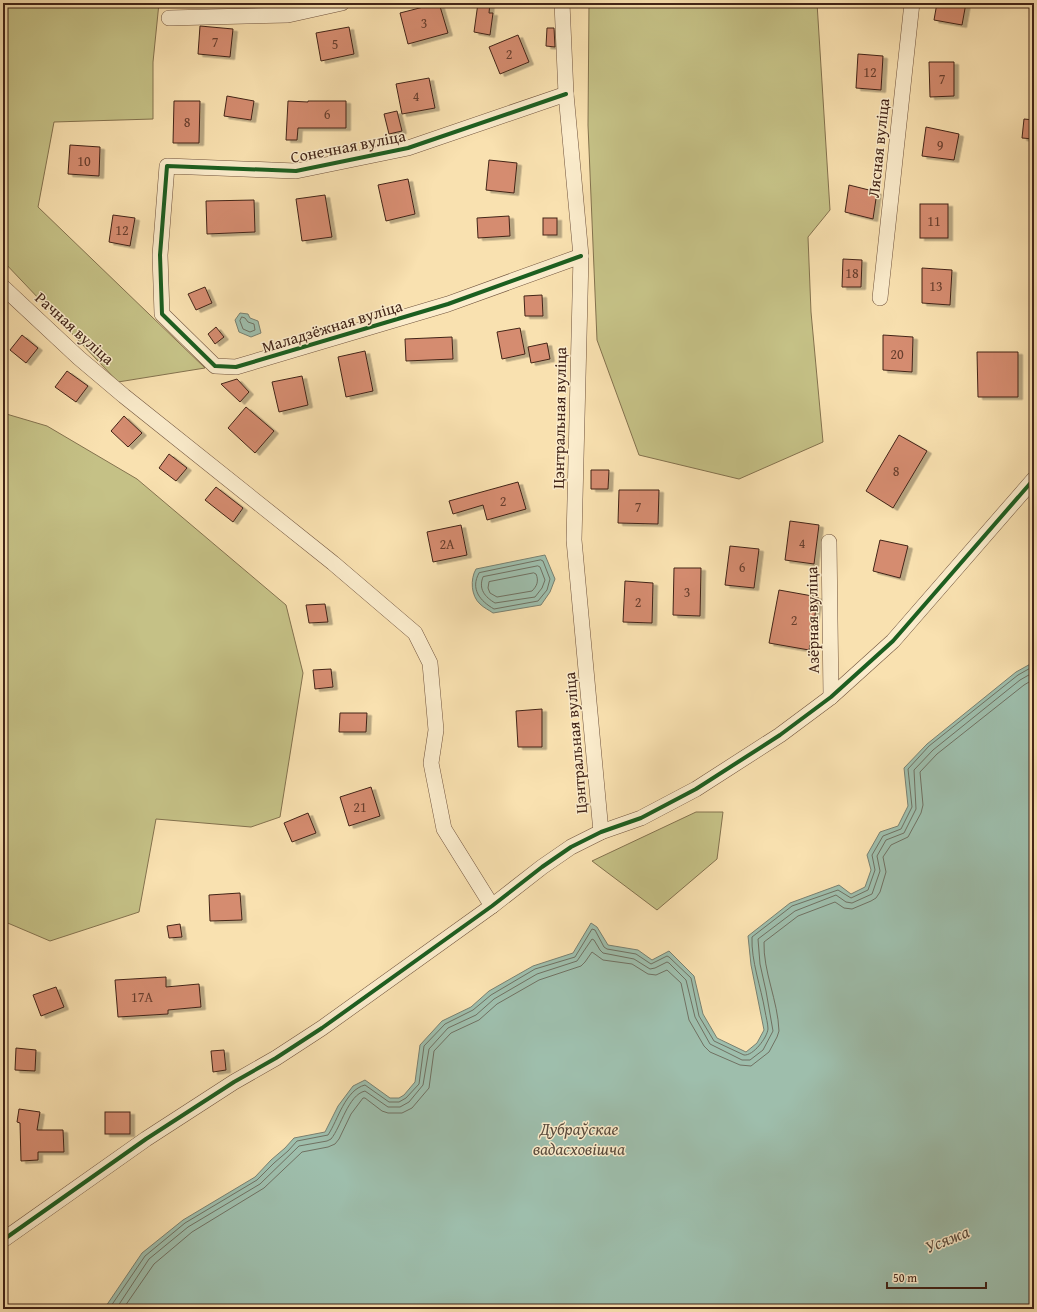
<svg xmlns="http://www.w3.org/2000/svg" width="1037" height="1312" viewBox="0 0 1037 1312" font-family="'Gentium Book Plus',serif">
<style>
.green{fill:#c5c186;stroke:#84724e}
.water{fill:#9ebeac;stroke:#798070}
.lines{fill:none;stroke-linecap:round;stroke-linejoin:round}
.shore{stroke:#707162;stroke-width:1}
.building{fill:#d58c70;stroke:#422417;filter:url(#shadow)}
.minor-casing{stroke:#70533d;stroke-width:16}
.minor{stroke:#fbeccc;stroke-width:15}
.cycleway-casing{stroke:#fbeccc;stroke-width:6}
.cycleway{stroke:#1b5e20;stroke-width:4}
.labels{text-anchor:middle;stroke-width:3;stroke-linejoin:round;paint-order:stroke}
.number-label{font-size:14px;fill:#673e2d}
.street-label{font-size:16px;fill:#422417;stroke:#fbeccc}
.water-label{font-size:17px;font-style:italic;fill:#594a3c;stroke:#fbeccc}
</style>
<defs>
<filter id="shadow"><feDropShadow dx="4.5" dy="2.5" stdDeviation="0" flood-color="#0004"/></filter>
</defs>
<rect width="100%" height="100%" fill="#f9e1b0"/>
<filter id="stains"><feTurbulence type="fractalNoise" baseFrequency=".005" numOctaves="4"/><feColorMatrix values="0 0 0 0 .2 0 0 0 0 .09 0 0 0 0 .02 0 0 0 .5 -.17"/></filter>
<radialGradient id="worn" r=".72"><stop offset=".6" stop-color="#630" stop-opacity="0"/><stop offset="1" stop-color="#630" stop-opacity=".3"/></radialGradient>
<g class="green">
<path d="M3,3H159L153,62V119L54,122L38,207L205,368L118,382L3,261Z"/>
<path d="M589,3H817L830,210L808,237L811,312L823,442L739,479L639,455L597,340L588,125Z"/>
<path d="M3,413L47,426L137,479L286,605L303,673L280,817L251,827L156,819L139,912L50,941L3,921Z"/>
<path d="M696,812H723L717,859L657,910L592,861Z"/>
</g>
<g class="water">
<path d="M240,313L248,314L250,318L258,321L261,333L251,337L239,332L235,320Z"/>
<path d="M545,555L555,579L550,592L541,605L493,613C489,610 484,608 480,604C471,596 470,579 476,569Z"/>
<path d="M1034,662V1309H104L142,1253L183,1220L255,1177L271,1160L285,1148L294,1138L325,1132L338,1106L353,1086L365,1080L390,1098H399L404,1095L415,1082L420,1045L442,1021L471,1007L489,991L533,966L573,953L591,923L597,927L608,945L638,950L652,960L669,951L694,976L703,1014L717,1038L746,1052L757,1043L764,1030L751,965L748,936L790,903L839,885L851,894L865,887L871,870L867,855L880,832L898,826L908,806L904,768L927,744L1016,672Z"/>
</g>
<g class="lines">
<g class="shore">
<path d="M242,317L245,318L248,322L254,324L255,330L250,332L243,329L240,321Z"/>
<path d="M541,560L543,561L550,579L547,590L538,601L494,609C480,601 470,589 479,573Z"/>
<path d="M538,566L540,567L545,580L542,588L535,597L495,603C485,597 478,589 483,577Z"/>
<path d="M534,573L536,574C539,581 537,586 532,591L497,597L490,593L488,588L489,582Z"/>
<path d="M109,1309L145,1256L185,1223L257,1180L274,1163L288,1151L297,1141L328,1135C338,1120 345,1090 365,1085L389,1102H399L406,1098L419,1084L424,1046L445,1024L473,1010L491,995L535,969L575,957L592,929L595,930L604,947L607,949L636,954L651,964L667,956L669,957L691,978L699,1016L714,1041L744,1055C753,1056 767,1038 768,1029C768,1024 766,1017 765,1011C761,987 751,961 752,937L792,906L838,890L851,898L868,890L875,870L872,855L883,836L901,829L912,807L908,769L929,746L1018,675L1034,666"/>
<path d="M116,1309L149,1259L188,1227L260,1184L299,1146L327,1141L331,1139C341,1127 348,1095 365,1091L388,1107H400L409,1102L423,1085L429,1049L448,1028L476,1015L494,999L537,974L577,961L592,939L594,940L600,950L603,953L634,959L650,969L655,968L667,962L669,963L686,980L695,1017L710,1044L742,1060H750L763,1050L773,1031L766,991L760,964L758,939L795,911L836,895L846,902L852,903L872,894L880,871L877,856L886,840L904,833L916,809L914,770L933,750L1020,680L1034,672"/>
<path d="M123,1309L154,1264L192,1232L264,1188L302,1152L328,1147L335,1144L339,1139L351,1114L363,1098H365L382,1111L388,1113H402L412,1108L429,1088L434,1051L451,1033L479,1020L497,1004L539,980L581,966L585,962L592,952L603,960L632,964L648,974L656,975L667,970L681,983L689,1020L704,1046L710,1052L740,1065L751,1066L769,1052L777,1037L779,1031C778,1001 763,971 764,942L798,916L835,902L844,908L852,909L871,901L876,898L880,892L886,872L883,857L891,845L908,837L921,813L923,805L920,772L937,754L1024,685L1034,679"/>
</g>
</g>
<g class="building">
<path d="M439,3L448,33L408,44L400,13Z"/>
<path d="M478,3H490L489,13H493L490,35L474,32Z"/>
<path d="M937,3H966L962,25L934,20Z"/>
<path d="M200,26L233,29L230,57L198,54Z"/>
<path d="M349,27L354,54L321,61L316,33Z"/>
<path d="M547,28H554L555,47L546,46Z"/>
<path d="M518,35L529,62L500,74L489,47Z"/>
<path d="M858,54L883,56L881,90L856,88Z"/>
<path d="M929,62H954V96L930,97Z"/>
<path d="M429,78L435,108L402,114L396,84Z"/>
<path d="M227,96L254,101L251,120L224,116Z"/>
<path d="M174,101H200L199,143H173Z"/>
<path d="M288,101L308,102V101H346V128H298L297,140H286Z"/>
<path d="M397,111L402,131L389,134L384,114Z"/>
<path d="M1024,119L1034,120V139L1022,138Z"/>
<path d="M926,127L959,134L954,160L922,156Z"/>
<path d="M70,145L100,147L99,176L68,174Z"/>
<path d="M489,160L517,163L514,193L486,190Z"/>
<path d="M408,179L415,214L386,221L378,185Z"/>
<path d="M849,185L877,192L873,219L845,212Z"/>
<path d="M325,195L332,237L302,241L296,199Z"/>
<path d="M254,200L255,232L207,234L206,201Z"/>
<rect x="920" y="204" width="28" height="34"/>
<path d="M113,215L135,218L130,246L109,242Z"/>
<path d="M509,216L510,236L478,238L477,218Z"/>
<rect x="543" y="218" width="14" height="17"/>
<path d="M843,259L862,260L861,287H842Z"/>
<path d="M922,268L952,270L950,305L922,303Z"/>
<path d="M205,287L212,303L196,310L188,294Z"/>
<path d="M542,295L543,316H525L524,296Z"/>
<path d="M216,327L224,337L215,344L208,334Z"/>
<path d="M520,328L525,354L502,359L497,332Z"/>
<path d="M22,335L38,348L26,363L10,350Z"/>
<path d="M883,335L913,337L912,372L883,370Z"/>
<path d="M452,337L453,359L406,361L405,339Z"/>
<path d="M547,343L550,359L531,363L528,347Z"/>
<path d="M365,351L373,391L346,397L338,357Z"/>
<path d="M977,352H1018V397H978Z"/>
<path d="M67,371L88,386L76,402L55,387Z"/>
<path d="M302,376L308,405L279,412L272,382Z"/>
<path d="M237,379L249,392L240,402L221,384Z"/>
<path d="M246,407L274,431L255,453L228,428Z"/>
<path d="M124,416L142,433L128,447L111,431Z"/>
<path d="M899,435L927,451L893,508L866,491Z"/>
<path d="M169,454L187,468L176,481L159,468Z"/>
<path d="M591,470H609L608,489H591Z"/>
<path d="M518,482L526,509L487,520L483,505L453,514L449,501Z"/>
<path d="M216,487L243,508L233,522L205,500Z"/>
<path d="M619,490H659L658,524L618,523Z"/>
<path d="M790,521L819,525L814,564L785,560Z"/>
<path d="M461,525L467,555L433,562L427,532Z"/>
<path d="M880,540L908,546L900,578L873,571Z"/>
<path d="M730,546L759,549L754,588L725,585Z"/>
<path d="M674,568H701L700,616L673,615Z"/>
<path d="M625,581L653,583L652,623L623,622Z"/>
<path d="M779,590L818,597L809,650L769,643Z"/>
<path d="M325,604L328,622L309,623L306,605Z"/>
<path d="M331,669L333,687L315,689L313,670Z"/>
<path d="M542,709V747H518L516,711Z"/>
<path d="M340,713H367L366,732H339Z"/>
<path d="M371,787L380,816L349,826L340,797Z"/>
<path d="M308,813L316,833L292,842L284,823Z"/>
<path d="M240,893L242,920L210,921L209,895Z"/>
<path d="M180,924L182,937L169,938L167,926Z"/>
<path d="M166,977V987L199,984L201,1007L168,1010V1014L118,1017L115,980Z"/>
<path d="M56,987L64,1007L41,1016L33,995Z"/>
<path d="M16,1048L36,1050L35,1071L15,1070Z"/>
<path d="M224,1050L226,1070L213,1072L211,1051Z"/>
<path d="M19,1109L40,1112L37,1130H63L64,1152H38V1160L21,1161L20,1123L17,1122Z"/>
<rect x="105" y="1112" width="25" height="22"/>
</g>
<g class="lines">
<defs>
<g id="minor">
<path d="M562,3L566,94L581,256L574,540L601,832"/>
<path d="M169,18L288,15L342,3"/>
<path d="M566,94L408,148L296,171L167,166L160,255L162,314L215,366L236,367L448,304L581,256"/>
<path d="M3,287L79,358L124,396L333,563L415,633L430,663L436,730L431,763L444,829L492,906"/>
<path d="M880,298L912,3"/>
<path d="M829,542L831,697"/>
<path d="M3,1240L146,1139L234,1082L276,1058L322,1028L492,906L542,867L571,847L601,832L641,818L696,789L780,735L831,697L893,641L1034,479"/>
</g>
</defs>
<use href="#minor" class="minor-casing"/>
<use href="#minor" class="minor"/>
<defs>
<g id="cycleway">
<path d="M566,94L408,148L296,171L167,166L160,255L162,314L215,366L236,367L448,304L581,256"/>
<path d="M3,1240L146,1139L234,1082L276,1058L322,1028L492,906L542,867L571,847L601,832L641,818L696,789L780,735L831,697L893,641L1034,479"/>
</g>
</defs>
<use href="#cycleway" class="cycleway-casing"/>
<use href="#cycleway" class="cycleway"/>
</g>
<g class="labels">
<g class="number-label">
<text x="424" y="28">3</text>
<text x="215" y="47">7</text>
<text x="335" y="49">5</text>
<text x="509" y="59">2</text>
<text x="870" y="77">12</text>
<text x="942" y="84">7</text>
<text x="416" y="101">4</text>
<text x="327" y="119">6</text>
<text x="187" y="127">8</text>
<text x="940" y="150">9</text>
<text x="84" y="166">10</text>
<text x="934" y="226">11</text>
<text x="122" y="235">12</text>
<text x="852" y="278">18</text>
<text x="936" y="291">13</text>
<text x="897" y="359">20</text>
<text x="896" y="476">8</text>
<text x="503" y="506">2</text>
<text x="638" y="512">7</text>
<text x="802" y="548">4</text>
<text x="447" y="549">2А</text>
<text x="742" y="572">6</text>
<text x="687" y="597">3</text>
<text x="638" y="607">2</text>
<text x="794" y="625">2</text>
<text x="360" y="812">21</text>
<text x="142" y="1002">17А</text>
</g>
<g class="street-label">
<text transform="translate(348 146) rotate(-11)" y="6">Сонечная вуліца</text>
<text transform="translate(878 148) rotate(-84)" y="6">Лясная вуліца</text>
<text transform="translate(332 326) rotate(-17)" y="6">Маладзёжная вуліца</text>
<text transform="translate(75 328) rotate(42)" y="6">Рачная вуліца</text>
<text transform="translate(559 418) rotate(-89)" y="6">Цэнтральная вуліца</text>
<text transform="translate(812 620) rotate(-91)" y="6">Азёрная вуліца</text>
<text transform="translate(575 743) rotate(-95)" y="6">Цэнтральная вуліца</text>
</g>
<g class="water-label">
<text x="579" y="1135">Дубраўскае<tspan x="579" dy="20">вадасховішча</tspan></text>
<text transform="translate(947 1239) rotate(-22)" y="6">Усяжа</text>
</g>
</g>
<rect width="1037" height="1312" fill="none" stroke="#f9e1b0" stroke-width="16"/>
<rect x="4" y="4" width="1029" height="1304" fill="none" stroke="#422417" stroke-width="2"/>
<rect x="8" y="8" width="1021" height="1296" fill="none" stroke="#422417"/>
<path d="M887 1282v6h99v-6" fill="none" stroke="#422417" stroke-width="2"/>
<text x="893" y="1282" font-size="12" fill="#422417" stroke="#fbeccc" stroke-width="3" paint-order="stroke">50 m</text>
<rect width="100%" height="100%" filter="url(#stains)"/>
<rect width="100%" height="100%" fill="url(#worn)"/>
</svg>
